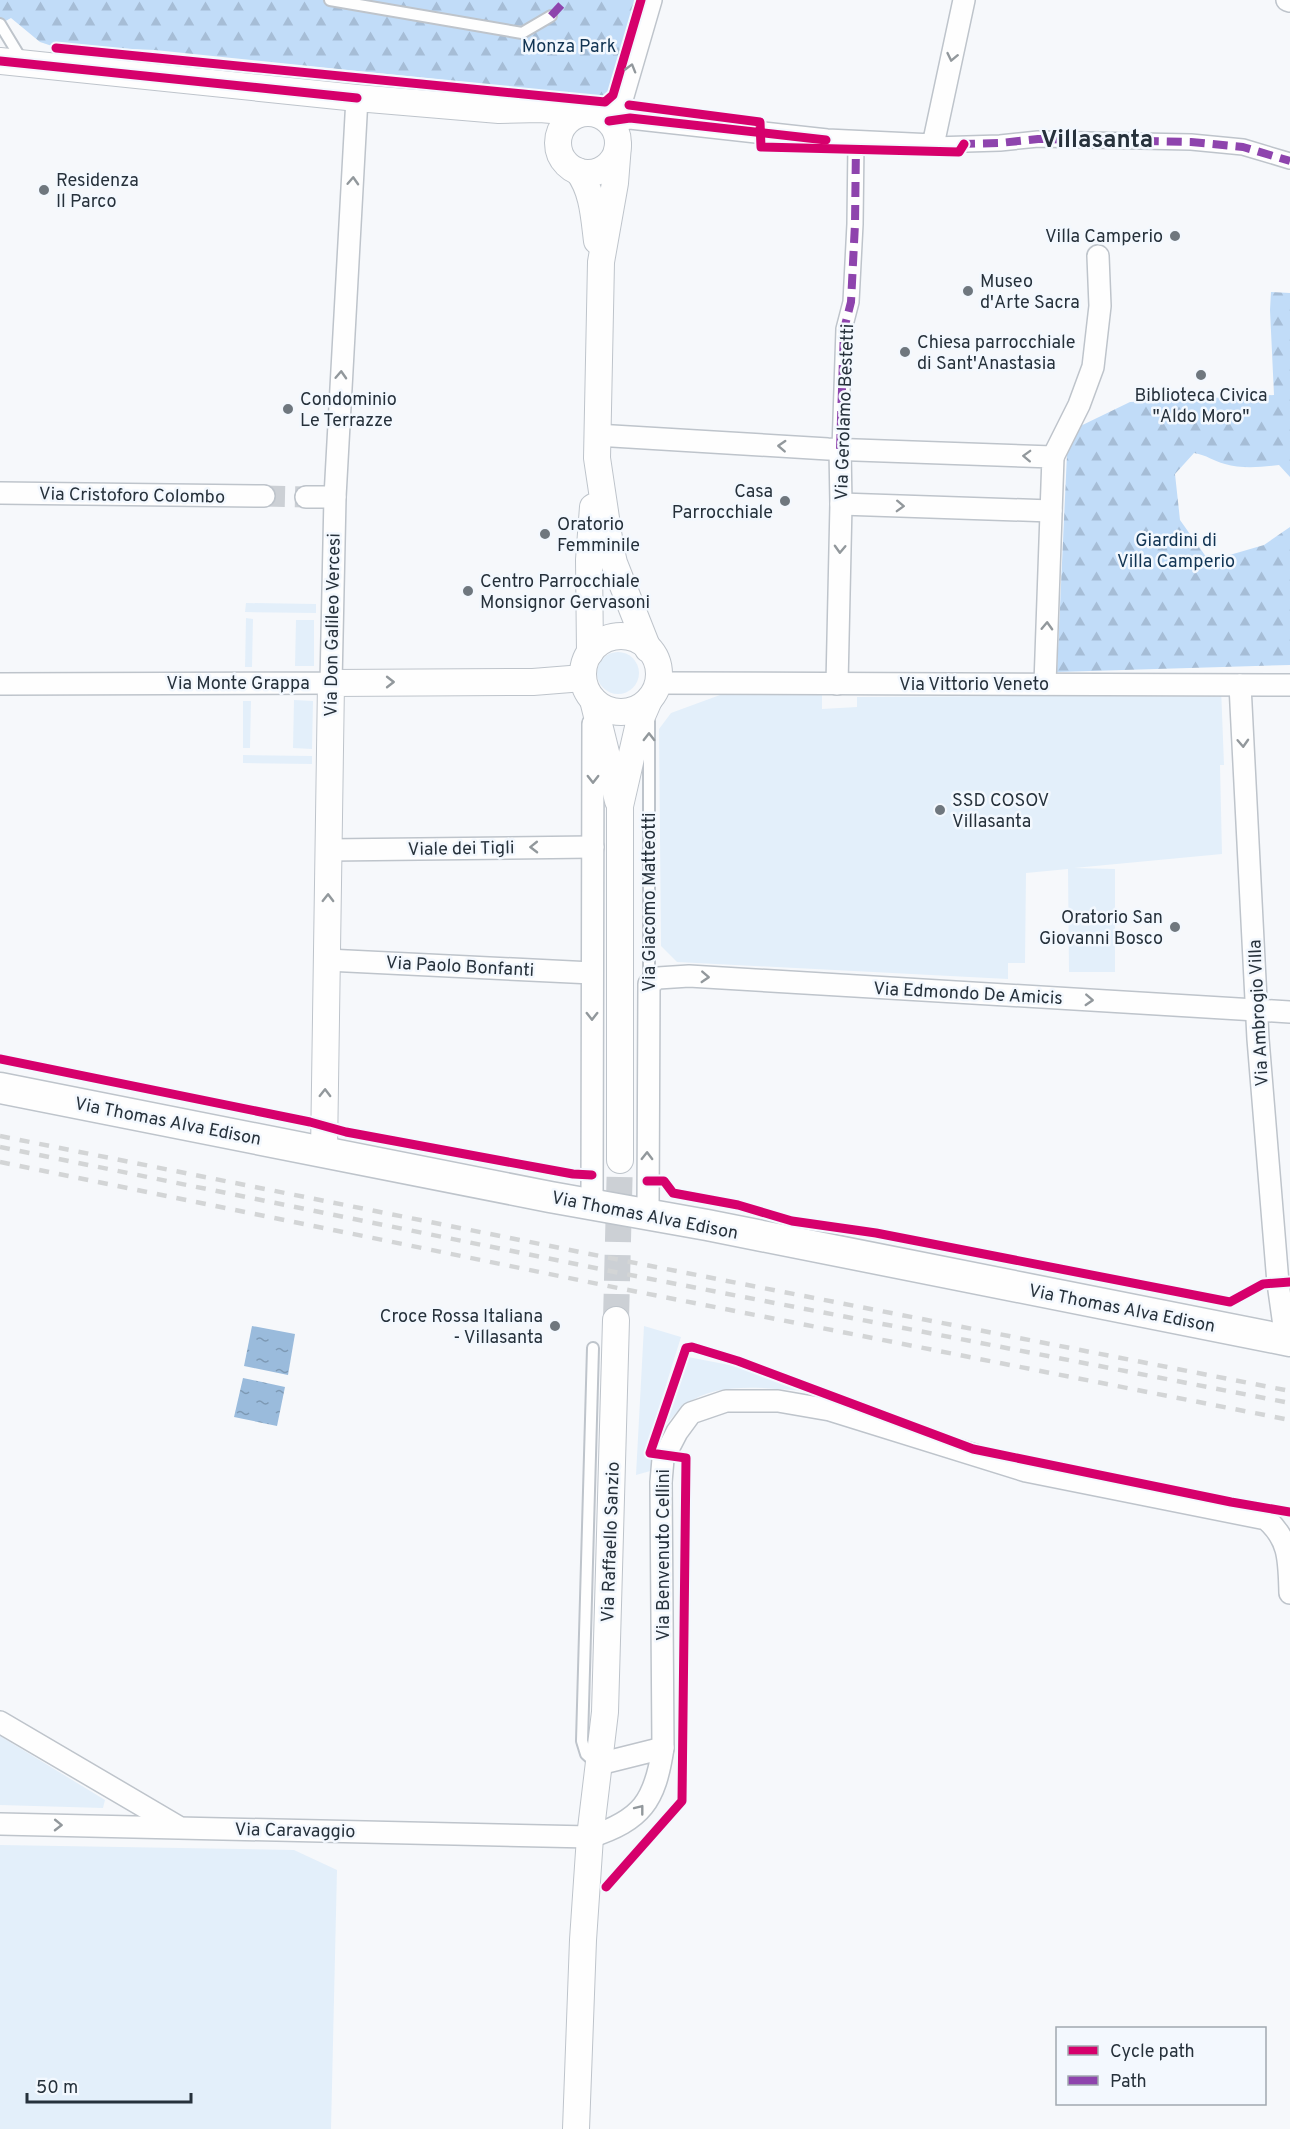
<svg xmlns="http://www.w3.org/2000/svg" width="1290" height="2129" viewBox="0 0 1290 2129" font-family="Overpass,sans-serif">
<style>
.green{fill:#e3effa}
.forest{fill:url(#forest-firs)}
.water{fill:url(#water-ripples)}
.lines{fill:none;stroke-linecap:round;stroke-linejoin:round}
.minor-tunnel{stroke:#ccd0d5;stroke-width:21;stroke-dasharray:21 10;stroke-linecap:butt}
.tertiary-tunnel{stroke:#ccd0d5;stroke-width:26;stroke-dasharray:26 13;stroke-linecap:butt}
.service-casing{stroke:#bec4cb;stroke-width:14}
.pedestrian-casing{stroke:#bec4cb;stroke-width:18}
.minor-casing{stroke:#bec4cb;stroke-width:24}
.tertiary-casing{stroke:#bec4cb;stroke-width:28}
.secondary-casing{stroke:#bec4cb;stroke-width:33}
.service{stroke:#fefefe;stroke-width:10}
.pedestrian{stroke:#fefefe;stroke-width:15}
.minor{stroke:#fefefe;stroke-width:21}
.tertiary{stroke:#fefefe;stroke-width:26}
.secondary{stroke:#fefefe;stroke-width:30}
.rail{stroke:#d3d5d6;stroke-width:4.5;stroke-dasharray:10 10;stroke-linecap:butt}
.quiet{stroke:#8e44ad;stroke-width:8;stroke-dasharray:15 8;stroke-linecap:butt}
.cycleway-casing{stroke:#f3f8fe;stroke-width:13}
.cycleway{stroke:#d6006c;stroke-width:9}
.oneway{stroke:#92989c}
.poi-dot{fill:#6f777e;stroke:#f3f8fe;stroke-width:2}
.labels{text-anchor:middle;stroke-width:5;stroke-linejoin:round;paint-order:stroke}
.park-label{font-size:18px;fill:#113453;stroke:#f3f8fe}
.poi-label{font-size:18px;fill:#26313b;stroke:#f3f8fe;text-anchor:start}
.street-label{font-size:18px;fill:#26313b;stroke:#f3f8fe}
.district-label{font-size:24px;font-weight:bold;fill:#26313b;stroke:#f3f8fe}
</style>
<defs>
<pattern id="forest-firs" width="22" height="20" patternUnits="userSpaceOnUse" patternTransform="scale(1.5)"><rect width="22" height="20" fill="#c1dcf8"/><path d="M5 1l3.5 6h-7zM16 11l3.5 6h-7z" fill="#a6bdd6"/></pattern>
<pattern id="water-ripples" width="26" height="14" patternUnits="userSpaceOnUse" patternTransform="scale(1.5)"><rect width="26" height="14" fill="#9abbdc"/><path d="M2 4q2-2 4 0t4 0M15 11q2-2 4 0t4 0" fill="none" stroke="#7d99b4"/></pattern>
</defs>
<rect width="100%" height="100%" fill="#f6f8fb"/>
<g class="green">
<path d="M246,603L316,604V613L245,612Z"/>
<path d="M246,618L253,619L252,667H245Z"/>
<path d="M296,620H314V666H295Z"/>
<circle cx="618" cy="673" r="21"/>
<path d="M1221,687L1224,765H1220L1222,854L1074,868L1115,869V972H1069L1068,869L1026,873L1025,963H1008V979L677,962L661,946L659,729L671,713L720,695H822V709L857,707V697L1023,696Z"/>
<path d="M294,700L313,701L312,749L293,748Z"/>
<path d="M243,701H251L250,748H243Z"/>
<path d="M243,755L312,756V764L243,763Z"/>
<path d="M644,1326L681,1337L644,1456L654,1460V1470L636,1475Z"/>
<path d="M688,1357L745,1368L806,1391C767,1389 720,1380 686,1404C678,1410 670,1420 663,1428Z"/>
<path d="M0,1736L105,1800L103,1808L0,1805Z"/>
<path d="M0,1845L294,1850L337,1870L331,2129H0Z"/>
</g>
<g class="forest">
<path d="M0,0H636L609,93L605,96H600L155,50L52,46L40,42L11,18L0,24Z"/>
<path d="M1271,292L1290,293V477L1279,465C1263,467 1241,469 1225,464C1213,461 1207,455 1194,453L1175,474L1180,520L1209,561L1264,545L1290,527V665L1057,672L1068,432L1130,402L1274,395L1270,310Z"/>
</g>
<g class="water">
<path d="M252,1326L295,1334L288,1375L244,1366Z"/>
<path d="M243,1378L285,1387L277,1426L234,1417Z"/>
</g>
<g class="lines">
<path class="minor-tunnel" d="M264,496L306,497"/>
<path class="tertiary-tunnel" d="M616,1320L620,1160"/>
<defs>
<g id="service">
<path d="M330,0L522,33L551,16"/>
<path d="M0,24L23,62"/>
<path d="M649,984V721"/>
<path d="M593,1348L582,1741L586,1754L596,1763"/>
</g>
<g id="pedestrian">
<path d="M933,145L1000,143L1038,139L1191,142L1243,147L1290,161"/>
<path d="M840,449L844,329L851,302L855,224L856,142"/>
</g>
<g id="minor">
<path d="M1287,0L1290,1"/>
<path d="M609,121L630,118L827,140L933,145L964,0"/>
<path d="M609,121L621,103L651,0"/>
<path d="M596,435L828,449L1053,457L1045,684"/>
<path d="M1053,457L1079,405L1093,367L1100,306L1098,256"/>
<path d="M0,493L264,496"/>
<path d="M306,497H335"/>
<path d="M841,504L1051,511"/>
<path d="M657,683L1290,685"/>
<path d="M0,684L331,683L335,497L357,98"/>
<path d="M837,684L841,504L840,449"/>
<path d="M1240,685L1258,1039L1278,1283L1286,1340"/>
<path d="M329,850L593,847"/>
<path d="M327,960L592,973"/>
<path d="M592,1204L593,724"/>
<path d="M648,1214L649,984L658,978L689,976L1290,1012"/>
<path d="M0,1722L177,1826"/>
<path d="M663,1748L661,1482L663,1459L677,1432L691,1413L726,1401H778L830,1410L1026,1471L1266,1519C1290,1540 1289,1561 1290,1593"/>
<path d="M0,1824L590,1837C642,1820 655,1801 663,1748L599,1764"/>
</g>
<g id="tertiary">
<path d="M0,61L357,98L499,110L540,109L587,113"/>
<circle cx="588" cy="143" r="30"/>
<path d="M618,145L615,183L601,262L597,458L610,545L614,563L648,649"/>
<path d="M578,171C593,191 594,217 597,241"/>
<circle cx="621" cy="674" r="38"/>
<path d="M590,653L589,560L593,507"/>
<path d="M593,700L618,801"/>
<path d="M324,1152L331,683L533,682L583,678"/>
<path d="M620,1160V806L639,723L649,700"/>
<path d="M576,2129L583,1940L590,1837L605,1712L616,1320"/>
</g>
<path id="secondary" d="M0,1088L550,1197L707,1225L1290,1341"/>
</defs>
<use href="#service" class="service-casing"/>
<use href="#pedestrian" class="pedestrian-casing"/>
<use href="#minor" class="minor-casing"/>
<use href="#tertiary" class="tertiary-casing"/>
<use href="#secondary" class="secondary-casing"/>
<use href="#service" class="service"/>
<use href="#pedestrian" class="pedestrian"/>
<use href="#minor" class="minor"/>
<use href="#tertiary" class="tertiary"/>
<use href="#secondary" class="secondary"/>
<g class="rail">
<path d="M0,1136L620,1260L1290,1391"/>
<path d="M0,1147L620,1273L1290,1403"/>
<path d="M0,1162L618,1288L1290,1420"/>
</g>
<g class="quiet">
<path d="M551,16L566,0"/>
<path d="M960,144L1000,143L1038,139L1191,142L1243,147L1290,161"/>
<path d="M840,449L844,329L851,302L855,224L856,144"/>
</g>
<defs>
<g id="cycleway">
<path d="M56,48L605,102L613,95L641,0"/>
<path d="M0,61L357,98"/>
<path d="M629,105L760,122L761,147L959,152L964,144"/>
<path d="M609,121L630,118L826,140"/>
<path d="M0,1059L310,1122L346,1132L573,1174L592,1175"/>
<path d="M647,1181H664L673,1193L738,1205L792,1221L876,1233L1230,1302L1263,1284L1290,1282"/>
<path d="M606,1887L682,1801L686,1458L650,1453L686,1348L692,1347L738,1361L973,1449L1231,1502L1290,1512"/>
</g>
</defs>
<use href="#cycleway" class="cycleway-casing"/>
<use href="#cycleway" class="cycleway"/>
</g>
<defs><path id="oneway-chevron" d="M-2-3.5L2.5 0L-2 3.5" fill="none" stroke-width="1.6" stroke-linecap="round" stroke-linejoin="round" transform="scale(1.5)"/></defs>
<g class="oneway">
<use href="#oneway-chevron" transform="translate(952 57) rotate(102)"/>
<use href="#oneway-chevron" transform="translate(631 68) rotate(-74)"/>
<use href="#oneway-chevron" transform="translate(353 181) rotate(-87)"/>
<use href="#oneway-chevron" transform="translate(341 375) rotate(-87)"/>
<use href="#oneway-chevron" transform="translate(782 446) rotate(-177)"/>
<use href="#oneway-chevron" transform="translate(1027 456) rotate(-178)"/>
<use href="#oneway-chevron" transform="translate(900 506) rotate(2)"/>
<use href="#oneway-chevron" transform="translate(840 549) rotate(92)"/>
<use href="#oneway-chevron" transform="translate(1047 626) rotate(-88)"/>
<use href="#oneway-chevron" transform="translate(390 682)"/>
<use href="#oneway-chevron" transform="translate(649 737) rotate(-90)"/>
<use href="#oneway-chevron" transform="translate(1243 743) rotate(87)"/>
<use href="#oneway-chevron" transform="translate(593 779) rotate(90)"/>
<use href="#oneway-chevron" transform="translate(534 847) rotate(179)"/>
<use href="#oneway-chevron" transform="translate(328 898) rotate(-89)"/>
<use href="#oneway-chevron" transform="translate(705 977) rotate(3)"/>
<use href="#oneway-chevron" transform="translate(1089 1000) rotate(3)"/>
<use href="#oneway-chevron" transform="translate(592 1016) rotate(90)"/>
<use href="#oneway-chevron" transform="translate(325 1093) rotate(-89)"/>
<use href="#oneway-chevron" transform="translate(647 1156) rotate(-89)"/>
<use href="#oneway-chevron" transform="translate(640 1809) rotate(-52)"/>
<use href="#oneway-chevron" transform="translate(58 1825) rotate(1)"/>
</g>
<g class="poi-dot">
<circle cx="44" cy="190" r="6"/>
<circle cx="1175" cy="236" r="6"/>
<circle cx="968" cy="291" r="6"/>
<circle cx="905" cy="352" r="6"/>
<circle cx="1201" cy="375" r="6"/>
<circle cx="288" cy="409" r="6"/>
<circle cx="785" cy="501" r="6"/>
<circle cx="545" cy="534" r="6"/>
<circle cx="468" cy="591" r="6"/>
<circle cx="940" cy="810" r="6"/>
<circle cx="1175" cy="927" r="6"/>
<circle cx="555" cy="1326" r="6"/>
</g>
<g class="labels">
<g class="park-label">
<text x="569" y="52">Monza Park</text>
<text x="1176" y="546">Giardini di<tspan x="1176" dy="21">Villa Camperio</tspan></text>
</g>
<g class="poi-label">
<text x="56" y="186">Residenza<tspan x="56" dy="21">Il Parco</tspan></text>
<text x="1163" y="242" text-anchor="end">Villa Camperio</text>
<text x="980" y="287">Museo<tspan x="980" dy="21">d'Arte Sacra</tspan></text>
<text x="917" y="348">Chiesa parrocchiale<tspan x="917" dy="21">di Sant'Anastasia</tspan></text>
<text x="1201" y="401" text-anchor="middle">Biblioteca Civica<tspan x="1201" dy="21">"Aldo Moro"</tspan></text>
<text x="300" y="405">Condominio<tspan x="300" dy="21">Le Terrazze</tspan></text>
<text x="773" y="497" text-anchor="end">Casa<tspan x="773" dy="21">Parrocchiale</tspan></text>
<text x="557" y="530">Oratorio<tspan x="557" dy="21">Femminile</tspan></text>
<text x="480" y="587">Centro Parrocchiale<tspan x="480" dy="21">Monsignor Gervasoni</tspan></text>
<text x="952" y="806">SSD COSOV<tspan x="952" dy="21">Villasanta</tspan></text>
<text x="1163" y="923" text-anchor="end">Oratorio San<tspan x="1163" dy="21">Giovanni Bosco</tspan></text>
<text x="543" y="1322" text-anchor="end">Croce Rossa Italiana<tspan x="543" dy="21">- Villasanta</tspan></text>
</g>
<g class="street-label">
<text transform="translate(844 412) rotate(-88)" y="6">Via Gerolamo Bestetti</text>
<text transform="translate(132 495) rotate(1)" y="6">Via Cristoforo Colombo</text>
<text transform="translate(332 625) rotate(-89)" y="6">Via Don Galileo Vercesi</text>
<text x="238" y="689">Via Monte Grappa</text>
<text x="974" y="690">Via Vittorio Veneto</text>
<text transform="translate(461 848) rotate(-1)" y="6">Viale dei Tigli</text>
<text transform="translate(649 902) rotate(-90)" y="6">Via Giacomo Matteotti</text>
<text transform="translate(460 966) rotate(3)" y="6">Via Paolo Bonfanti</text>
<text transform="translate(968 993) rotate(3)" y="6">Via Edmondo De Amicis</text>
<text transform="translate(1258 1013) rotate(-93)" y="6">Via Ambrogio Villa</text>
<text transform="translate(168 1121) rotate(11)" y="6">Via Thomas Alva Edison</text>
<text transform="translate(645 1215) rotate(11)" y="6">Via Thomas Alva Edison</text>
<text transform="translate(1122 1308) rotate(11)" y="6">Via Thomas Alva Edison</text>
<text transform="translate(610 1542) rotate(-88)" y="6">Via Raffaello Sanzio</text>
<text transform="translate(663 1555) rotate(-90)" y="6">Via Benvenuto Cellini</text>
<text transform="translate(295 1830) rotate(1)" y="6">Via Caravaggio</text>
</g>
<g class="district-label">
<text x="1097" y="147">Villasanta</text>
</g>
</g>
<rect x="1056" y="2027" width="210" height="78" fill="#f3f8fe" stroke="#a1a8b0" stroke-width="1.5"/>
<rect x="1068" y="2046" width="30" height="9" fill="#d6006c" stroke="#a1a8b0" stroke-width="1.5"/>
<text x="1110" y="2057" font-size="18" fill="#26313b">Cycle path</text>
<rect x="1068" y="2076" width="30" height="9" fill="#8e44ad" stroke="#a1a8b0" stroke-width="1.5"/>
<text x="1110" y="2087" font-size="18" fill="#26313b">Path</text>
<path d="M27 2093v9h164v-9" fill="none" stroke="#26313b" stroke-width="3"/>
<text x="36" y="2093" font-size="18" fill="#26313b" stroke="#f3f8fe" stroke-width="4.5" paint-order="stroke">50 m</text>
</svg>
